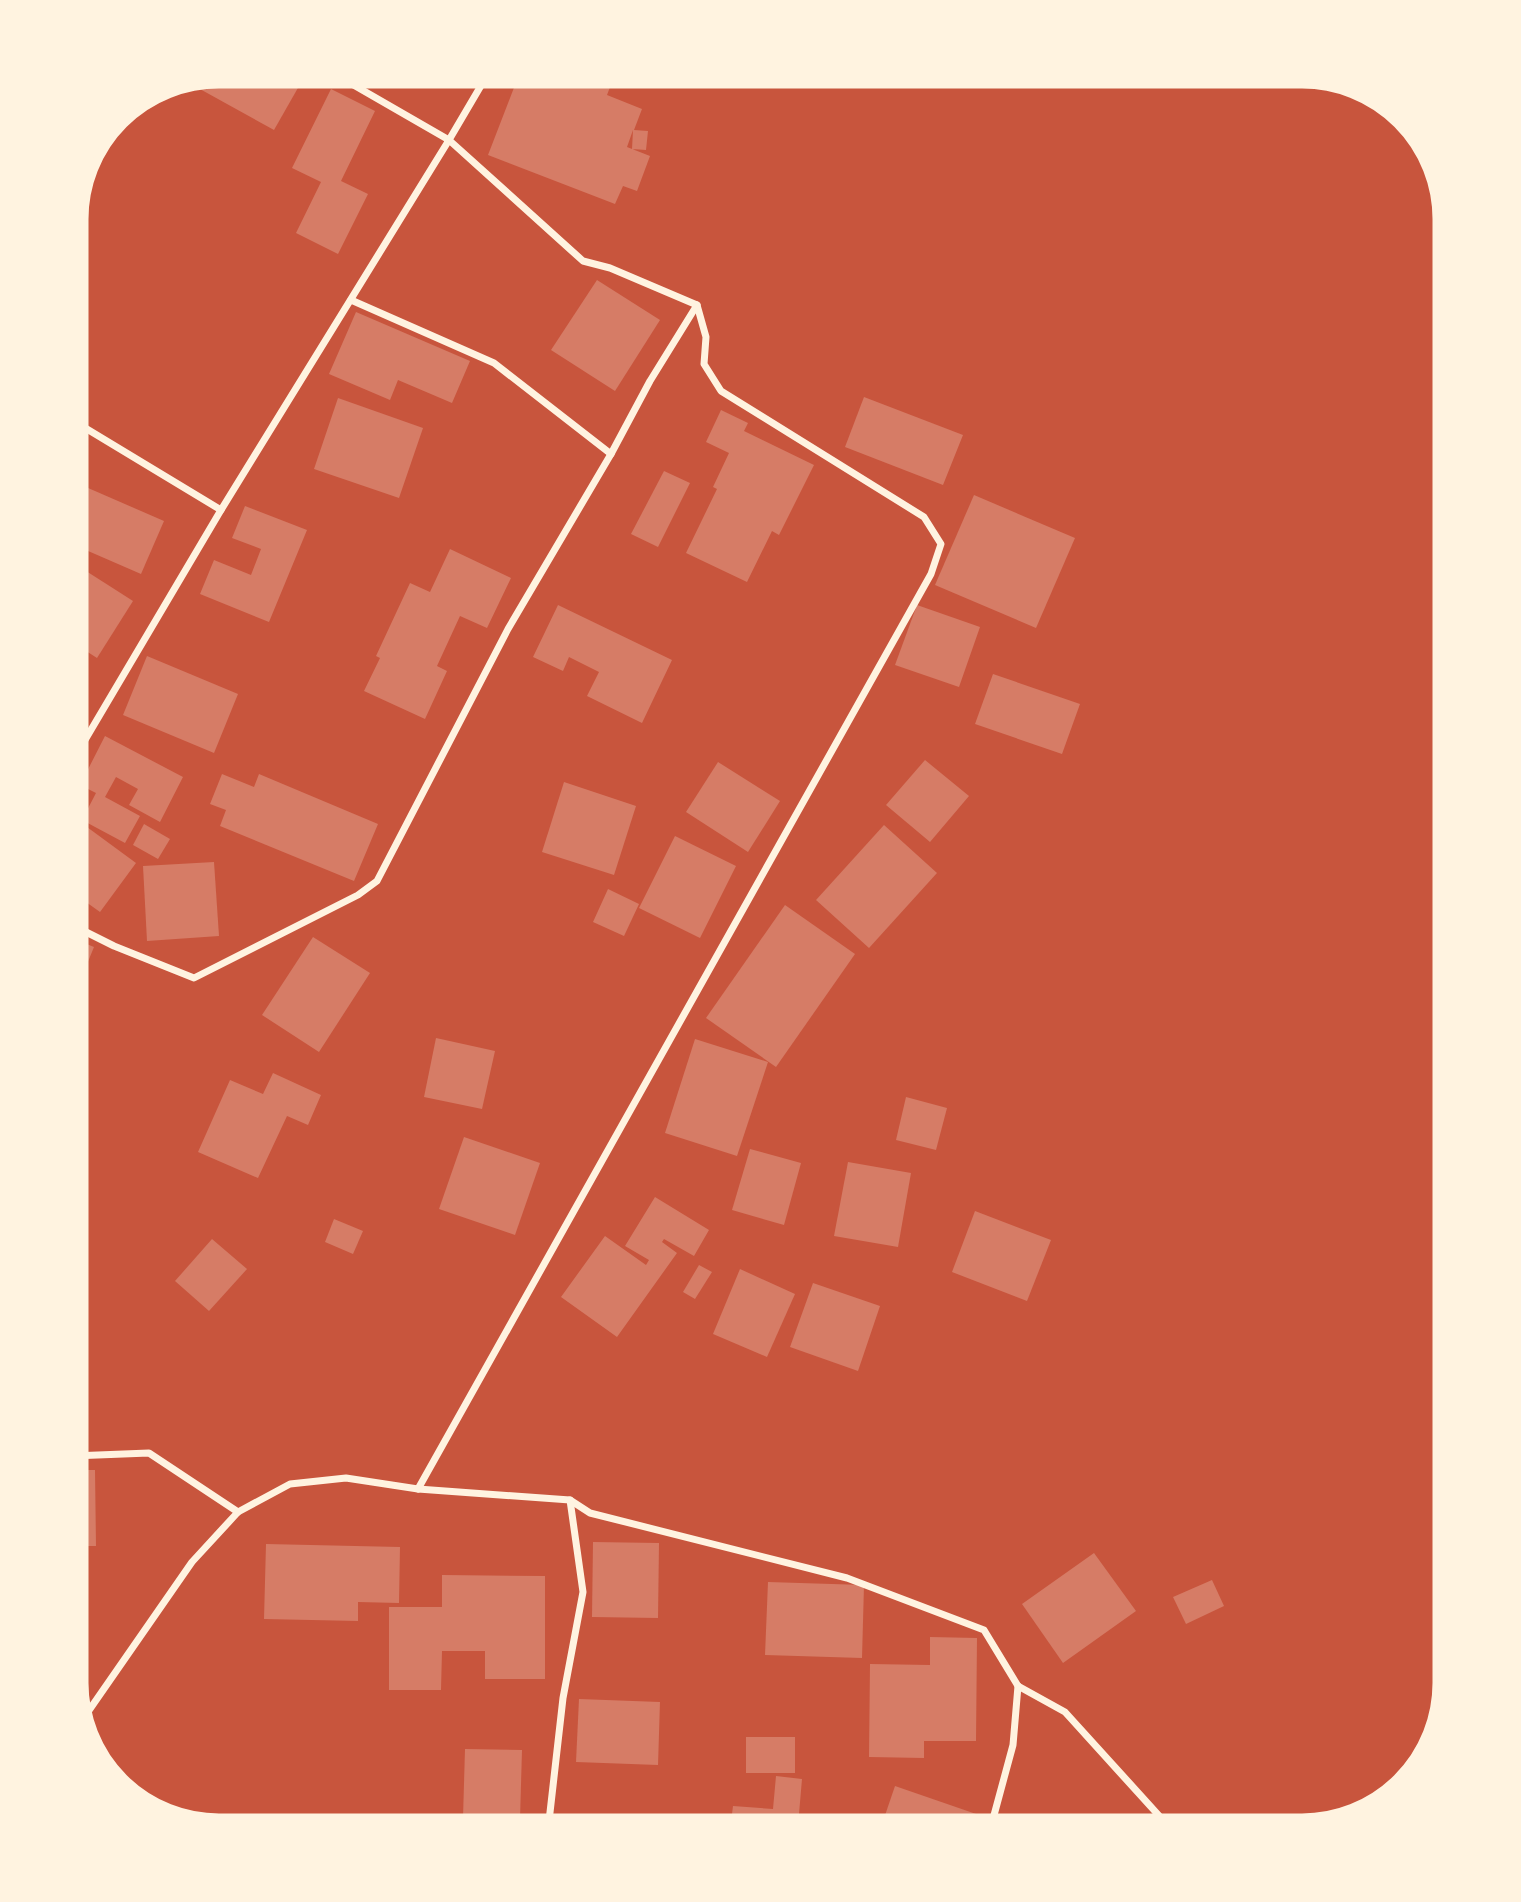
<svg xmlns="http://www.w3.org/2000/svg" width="1521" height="1902" viewBox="0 0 1521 1902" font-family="'Space Grotesk',sans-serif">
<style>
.building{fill:#d67c66}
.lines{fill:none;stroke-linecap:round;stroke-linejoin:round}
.minor{stroke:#fff3e0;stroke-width:7}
.rim{fill:none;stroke:#fff3e0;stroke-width:9}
</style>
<rect width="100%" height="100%" fill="#c8553d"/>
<g class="building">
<path d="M219,72H307L274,130L189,83L192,77Z"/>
<path d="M520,72H609L615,74L607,95L642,109L634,130L648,131L646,150L632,149L633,130L627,147L650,156L637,191L623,186L615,204L488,155Z"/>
<path d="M331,89L375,111L341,181L368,194L338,254L296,233L321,182L292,168Z"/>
<path d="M597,280L660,320L615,391L551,350Z"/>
<path d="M356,312L470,361L452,403L398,380L390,400L329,374Z"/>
<path d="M864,397L963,435L943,485L845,447Z"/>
<path d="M338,398L423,428L399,498L314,469Z"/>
<path d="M721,410L748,423L744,431L814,465L779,535L772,531L747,582L686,553L717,489L713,487L729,453L706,442Z"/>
<path d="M664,471L690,483L658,547L631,534Z"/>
<path d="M72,481L164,521L141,574L72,544Z"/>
<path d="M974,495L1075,538L1036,628L935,585Z"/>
<path d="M245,506L307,530L269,622L200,594L214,560L251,575L261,549L232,538Z"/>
<path d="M450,549L511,578L487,628L460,616L437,666L447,671L425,719L364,691L380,658L376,656L410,583L430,592Z"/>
<path d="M72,562L133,601L97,658L72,642Z"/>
<path d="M558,605L672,660L642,723L587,696L599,672L569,657L563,671L533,657Z"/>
<path d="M917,605L980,627L959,687L895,665Z"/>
<path d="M147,656L238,694L214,753L123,715Z"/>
<path d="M993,674L1080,704L1062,754L975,724Z"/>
<path d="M105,736L183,777L160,822L129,805L138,789L116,777L105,797L140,816L125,843L82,820L96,793L80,785Z"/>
<path d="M925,760L969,796L930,842L886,805Z"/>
<path d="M718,762L780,801L748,852L686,812Z"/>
<path d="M222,774L254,787L259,774L378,824L354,881L220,826L226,810L210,804Z"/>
<path d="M564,782L636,806L614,875L542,852Z"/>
<path d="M72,816L136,863L100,912L72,892Z"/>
<path d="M144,824L170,839L158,859L133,845Z"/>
<path d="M884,825L937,873L869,948L816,900Z"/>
<path d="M675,836L736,866L700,938L639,908Z"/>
<path d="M214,862L219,936L147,941L143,866Z"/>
<path d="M608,889L639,904L624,936L593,922Z"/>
<path d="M785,905L855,954L776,1067L706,1018Z"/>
<path d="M313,937L370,973L319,1052L262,1015Z"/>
<path d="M72,938L94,947L72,1001Z"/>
<path d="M436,1038L495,1051L482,1109L424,1097Z"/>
<path d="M695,1039L768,1062L737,1156L665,1133Z"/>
<path d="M273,1073L321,1095L308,1125L287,1116L258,1178L198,1152L230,1080L263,1094Z"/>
<path d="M906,1097L947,1108L936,1150L896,1140Z"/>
<path d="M464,1137L540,1163L515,1235L439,1209Z"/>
<path d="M750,1149L801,1163L784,1225L732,1210Z"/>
<path d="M848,1162L911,1173L898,1247L834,1236Z"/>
<path d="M655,1197L709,1230L694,1256L664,1239L662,1242L677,1253L617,1337L561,1297L605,1236L646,1265L649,1260L625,1246Z"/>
<path d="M975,1211L1051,1240L1027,1301L952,1272Z"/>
<path d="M334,1219L363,1231L353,1254L325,1242Z"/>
<path d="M212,1239L247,1269L209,1311L175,1281Z"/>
<path d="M699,1265L712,1272L695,1299L683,1292Z"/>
<path d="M740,1269L795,1294L767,1357L713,1334Z"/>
<path d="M813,1283L880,1306L858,1371L790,1347Z"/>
<path d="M72,1470H95L96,1546H78V1570L72,1571Z"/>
<path d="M593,1542L659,1543L658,1618L592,1617Z"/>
<path d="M266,1544L400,1547L399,1603L358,1602V1621L264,1619Z"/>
<path d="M1094,1553L1136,1611L1063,1663L1022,1604Z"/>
<path d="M442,1575L545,1576V1679H485V1651H442L441,1690H389V1607H442Z"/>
<path d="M1212,1580L1224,1606L1186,1624L1173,1597Z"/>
<path d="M768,1582L864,1585L862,1658L765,1655Z"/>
<path d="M930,1637L977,1638L976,1741H924V1758L869,1757L870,1664L930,1665Z"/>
<path d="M579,1699L660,1702L658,1765L576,1762Z"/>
<rect x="746" y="1737" width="49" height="36"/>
<path d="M465,1749L522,1750L520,1819L463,1818Z"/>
<path d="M776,1776L802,1779L799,1814L814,1816L812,1830H730L733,1806L773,1809Z"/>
<path d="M895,1786L979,1815L974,1830H880Z"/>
<path d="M1021,1814L1068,1830H1016Z"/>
<path d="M687,1822L710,1826L709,1830H686Z"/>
</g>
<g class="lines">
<g class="minor">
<path d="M351,300L494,363L611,454"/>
<path d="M72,420L221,510"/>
<path d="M72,762L221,510L449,140L331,72"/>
<path d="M72,925L114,946L194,978L358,895L377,881L508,629L611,454L650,381L697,305"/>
<path d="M72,1456L149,1453L238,1512"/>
<path d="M418,1489L931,574L941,544L924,517L721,391L704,364L706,337L697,305L610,268L583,261L449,140L489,72"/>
<path d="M83,1719L192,1562L238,1512L290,1484L346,1478L418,1489L570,1500L590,1513L847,1578L984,1630L1018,1686L1065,1712L1172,1830"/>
<path d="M548,1830L563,1698L583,1592L570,1500"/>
<path d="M990,1830L1013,1745L1018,1686"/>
</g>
</g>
<path d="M0 0H1521V1902H0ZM219 84H1302A135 135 0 0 1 1437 219V1683A135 135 0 0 1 1302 1818H219A135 135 0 0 1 84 1683V219A135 135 0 0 1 219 84Z" fill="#fff3e0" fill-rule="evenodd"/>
<path class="rim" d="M219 84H1302A135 135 0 0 1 1437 219V1683A135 135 0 0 1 1302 1818H219A135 135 0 0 1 84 1683V219A135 135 0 0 1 219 84Z"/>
</svg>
